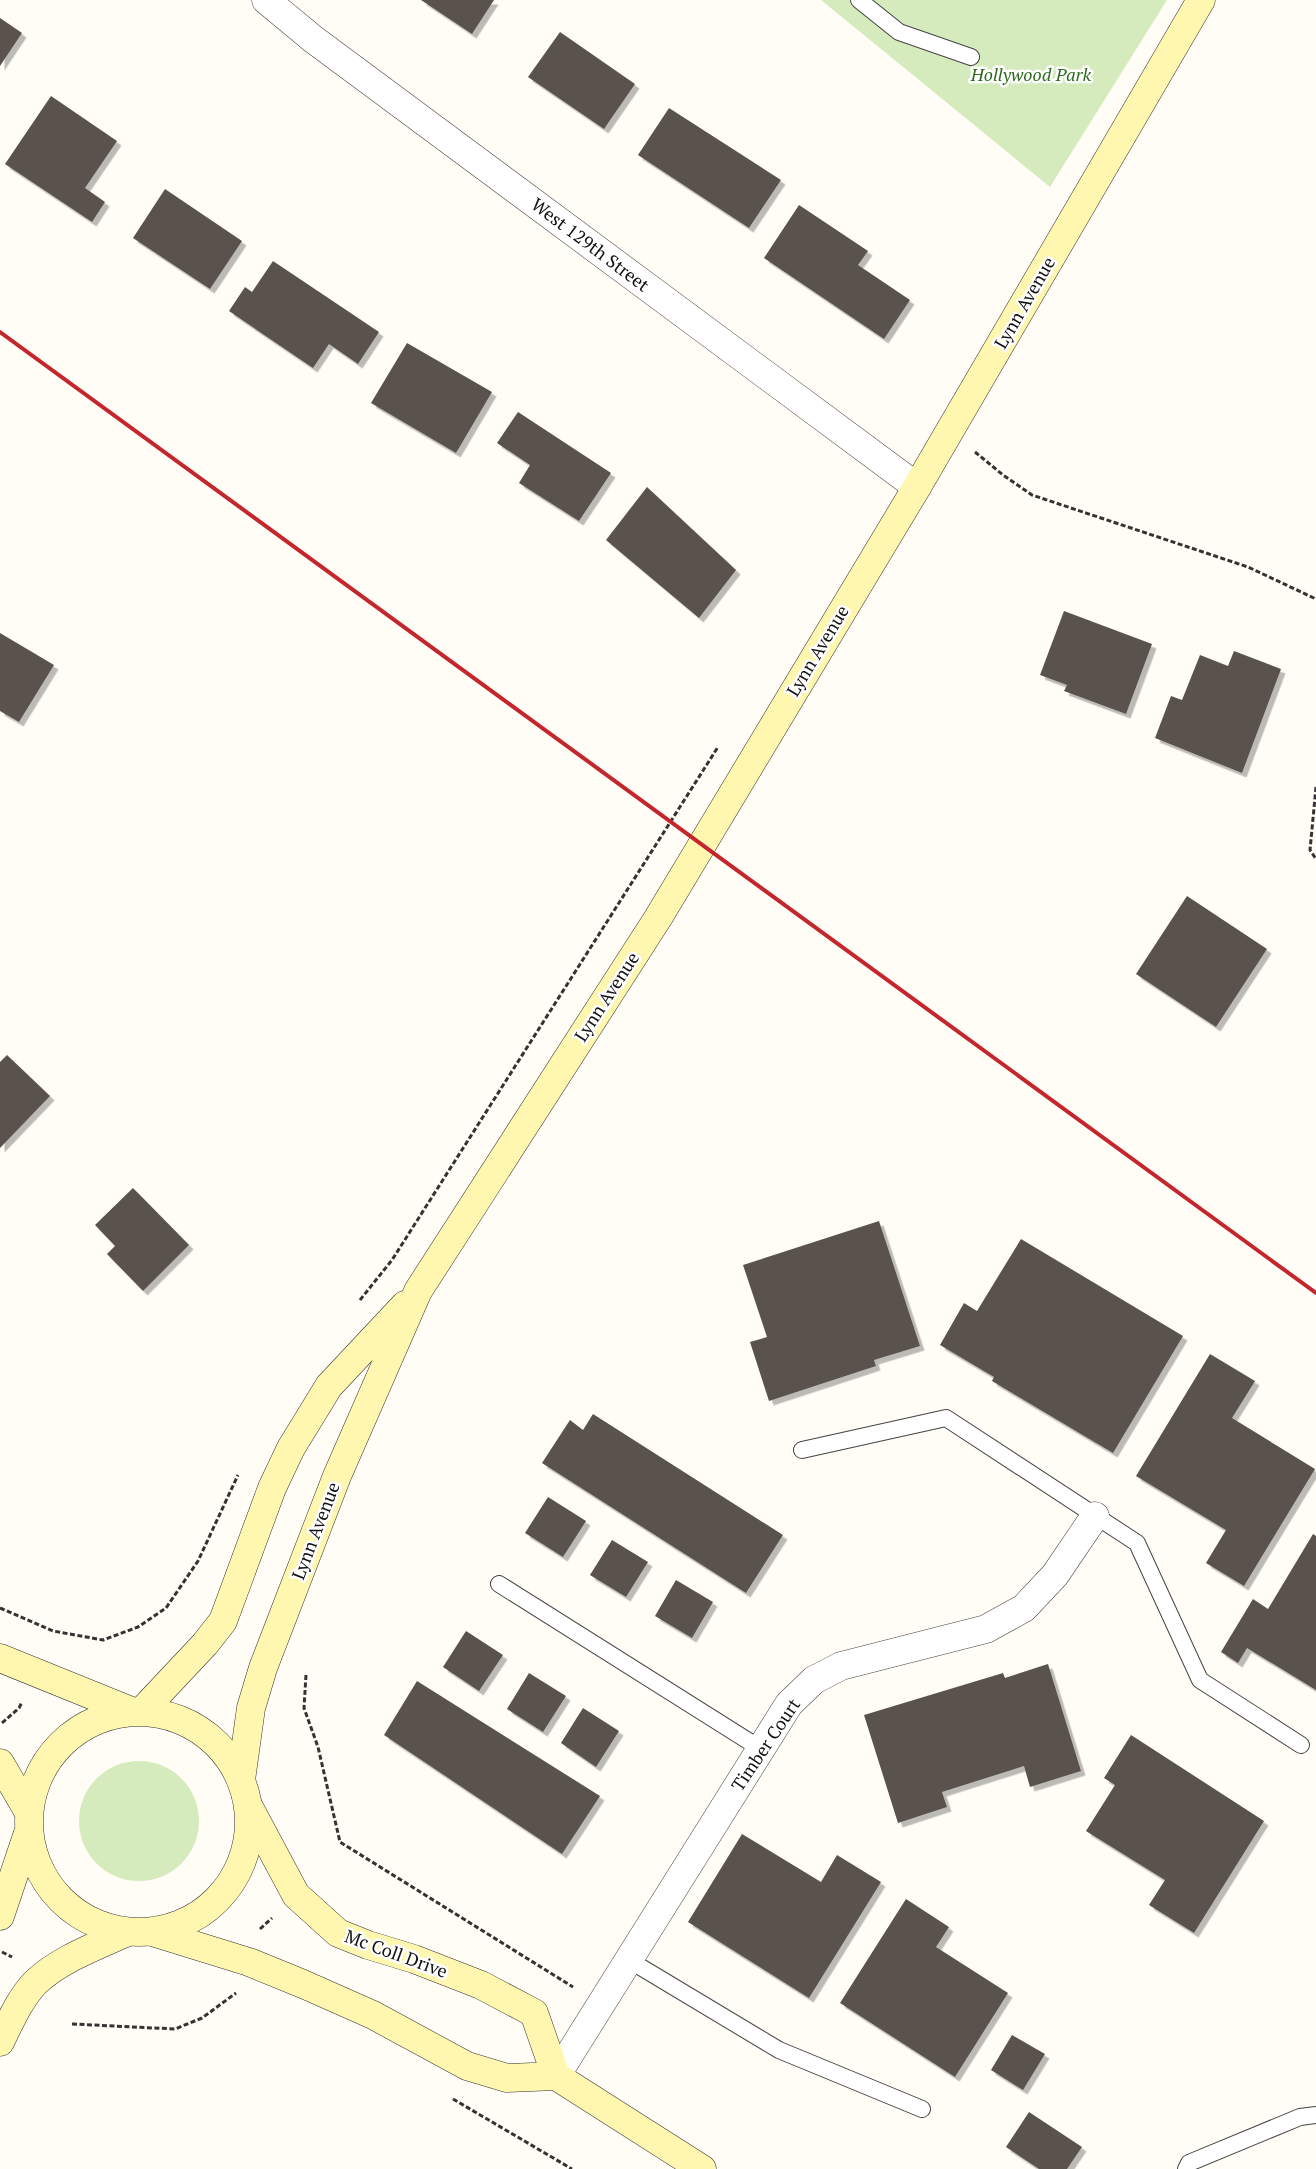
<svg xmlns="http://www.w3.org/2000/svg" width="1316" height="2169" viewBox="0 0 1316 2169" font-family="'PT Serif',serif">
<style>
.green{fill:#d5ebbd}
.building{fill:#5a524d;filter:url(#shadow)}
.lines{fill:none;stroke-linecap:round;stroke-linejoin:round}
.lane-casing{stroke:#444;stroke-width:18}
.street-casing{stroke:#444;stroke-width:29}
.secondary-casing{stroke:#333;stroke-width:29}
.path{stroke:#333;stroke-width:3;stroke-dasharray:5 2.5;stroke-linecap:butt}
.lane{stroke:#fff;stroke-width:16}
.street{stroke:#fff;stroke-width:28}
.secondary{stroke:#fff6b0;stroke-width:28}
.rail{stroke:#c4262e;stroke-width:4}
.labels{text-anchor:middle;stroke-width:5;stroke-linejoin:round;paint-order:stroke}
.park-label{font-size:18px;font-style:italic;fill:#2f6b1f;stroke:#fff}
.street-label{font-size:18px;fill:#111;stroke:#fff}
</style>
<defs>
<filter id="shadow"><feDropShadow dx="4.5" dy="4.5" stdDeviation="0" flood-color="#0004"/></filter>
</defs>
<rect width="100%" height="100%" fill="#fffdf5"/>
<g class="green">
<path d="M821,0H1167L1050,187Z"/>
<circle cx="139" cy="1821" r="60"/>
</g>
<g class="building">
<path d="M421,0H494L472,34Z"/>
<path d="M0,18L22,33L0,66Z"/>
<path d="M560,32L635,84L604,129L528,77Z"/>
<path d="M51,96L117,141L85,188L105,202L92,222L5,164Z"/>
<path d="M669,108L781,180L749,228L638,155Z"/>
<path d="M165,189L242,241L210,289L133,238Z"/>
<path d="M799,205L868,251L858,265L910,300L884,339L764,258Z"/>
<path d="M273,261L379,332L358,364L329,344L313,368L229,311L245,287L252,292Z"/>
<path d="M407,343L492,392L456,453L371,403Z"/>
<path d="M518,412L611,473L579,521L519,483L530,465L497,443Z"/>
<path d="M647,487L736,570L699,618L606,540Z"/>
<path d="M1064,611L1152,644L1126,714L1064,691L1067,685L1040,675Z"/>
<path d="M0,633L54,665L19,722L0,711Z"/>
<path d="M1234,651L1281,669L1242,773L1155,738L1171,696L1182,700L1200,655L1228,666Z"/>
<path d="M1187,896L1267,949L1216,1027L1136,974Z"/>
<path d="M7,1055L50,1096L0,1148V1062Z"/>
<path d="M133,1188L189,1245L143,1291L107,1254L115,1246L95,1225Z"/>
<path d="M879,1221L920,1346L874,1360L876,1366L769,1401L750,1342L767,1337L743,1265Z"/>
<path d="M1021,1239L1183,1336L1113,1453L992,1381L994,1377L940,1345L964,1303L977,1311Z"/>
<path d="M1210,1354L1255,1381L1232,1418L1315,1469L1244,1586L1206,1563L1226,1530L1136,1476Z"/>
<path d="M593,1414L783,1535L746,1593L542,1463L570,1420L583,1430Z"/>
<path d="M548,1497L586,1521L563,1557L525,1533Z"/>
<path d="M1313,1534L1316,1536V1690L1247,1648L1238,1663L1221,1652L1253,1599L1268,1609Z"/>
<path d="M612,1540L648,1562L626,1597L590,1575Z"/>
<path d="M676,1580L713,1602L692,1638L655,1616Z"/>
<path d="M466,1631L503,1655L479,1691L443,1667Z"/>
<path d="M1048,1664L1081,1771L1030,1787L1024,1766L942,1792L947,1807L898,1823L864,1715L1003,1673L1005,1678Z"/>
<path d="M529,1673L566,1696L543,1732L507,1709Z"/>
<path d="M417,1681L600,1796L562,1854L384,1735Z"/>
<path d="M583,1708L619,1731L596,1767L561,1743Z"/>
<path d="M1131,1735L1264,1821L1194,1933L1149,1905L1165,1880L1086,1831L1115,1785L1104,1778Z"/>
<path d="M742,1834L821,1882L837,1855L881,1882L809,1998L688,1922Z"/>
<path d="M906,1899L949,1927L936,1947L1008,1993L955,2077L840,2003Z"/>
<path d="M1012,2035L1045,2054L1023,2090L991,2070Z"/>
<path d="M1029,2112L1082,2147L1067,2169H1039L1006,2147Z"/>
</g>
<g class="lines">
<defs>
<g id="lane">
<path d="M859,0L899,32L971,57"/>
<path d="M802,1450L946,1418L1137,1543L1200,1680L1301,1745"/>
<path d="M499,1584L761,1749"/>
<path d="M629,1960L779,2050L922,2109"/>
<path d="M1186,2169L1189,2163L1300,2117L1316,2115"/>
</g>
<g id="street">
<path d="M266,0L313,39L917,487"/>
<path d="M556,2076L789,1704L814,1680L841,1666L986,1629L1024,1608L1055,1575L1095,1516"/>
</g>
<g id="secondary">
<path d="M0,1658L131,1711"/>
<path d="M142,1711L205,1644L223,1621L272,1488L291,1448L329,1386L405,1305"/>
<circle cx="139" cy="1822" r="110"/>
<path d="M0,1763L28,1811"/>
<path d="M241,1780L251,1708L263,1668L337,1476L418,1291L658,918L917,487L1201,0"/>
<path d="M250,1809L296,1895L338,1933L368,1945L414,1959L481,1985L534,2013L556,2076"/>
<path d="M0,1916L28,1833"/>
<path d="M152,1932L249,1962L303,1984L373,2015L467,2066L507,2078L556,2076L702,2169"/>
<path d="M0,2042C10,2022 20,1998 36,1982C60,1959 97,1946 127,1932"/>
</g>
</defs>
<use href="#lane" class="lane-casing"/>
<use href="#street" class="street-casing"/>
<use href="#secondary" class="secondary-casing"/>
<g class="path">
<path d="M975,452L1003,475L1032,495L1248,567L1316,599"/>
<path d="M1316,787L1310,850L1316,859"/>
<path d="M360,1300L392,1260L718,747"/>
<path d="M0,1608L53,1631L103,1640L138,1627L166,1608L198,1561L238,1475"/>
<path d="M306,1675L304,1708L318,1747L340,1842L573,1987"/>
<path d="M2,1723L19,1708L22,1702"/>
<path d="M260,1929L272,1918"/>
<path d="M2,1952L12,1957"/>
<path d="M72,2024L175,2029L202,2018L236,1993"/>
<path d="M453,2099L572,2169"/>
</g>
<use href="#lane" class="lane"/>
<use href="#street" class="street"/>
<use href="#secondary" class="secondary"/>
<path class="rail" d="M0,332L1316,1293"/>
</g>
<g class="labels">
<g class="park-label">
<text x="1031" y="81">Hollywood Park</text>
</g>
<g class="street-label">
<text transform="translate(590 245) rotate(37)" y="6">West 129th Street</text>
<text transform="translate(1025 303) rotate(-60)" y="6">Lynn Avenue</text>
<text transform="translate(818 651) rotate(-59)" y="6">Lynn Avenue</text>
<text transform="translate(607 997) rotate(-57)" y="6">Lynn Avenue</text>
<text transform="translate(316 1531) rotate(-69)" y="6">Lynn Avenue</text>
<text transform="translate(766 1745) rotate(-56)" y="6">Timber Court</text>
<text transform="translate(396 1954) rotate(20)" y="6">Mc Coll Drive</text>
</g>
</g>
</svg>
